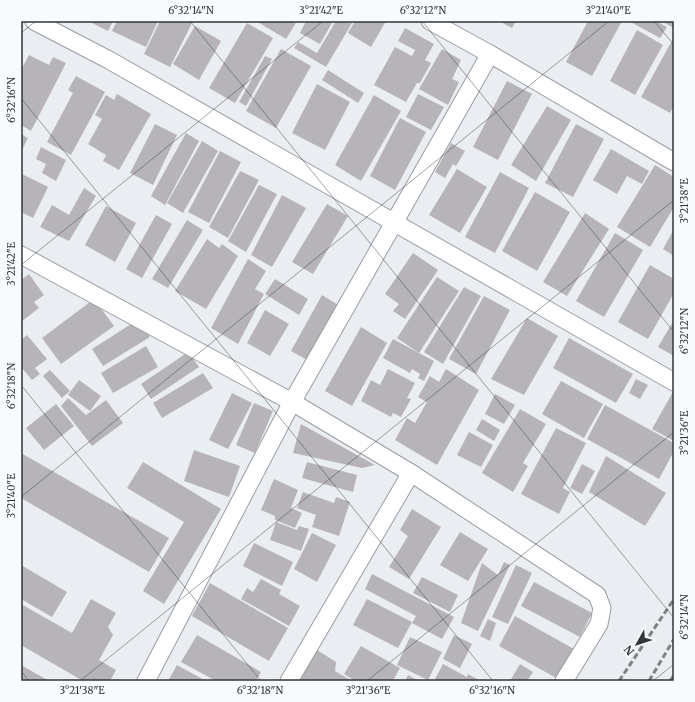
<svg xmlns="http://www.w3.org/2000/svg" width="695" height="702" viewBox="0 0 695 702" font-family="Merriweather,serif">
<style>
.building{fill:#b7b4b8}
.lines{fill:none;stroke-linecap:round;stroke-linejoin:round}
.street-casing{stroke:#9a9da1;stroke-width:19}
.street{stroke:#fff;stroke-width:17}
.rail{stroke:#7f8184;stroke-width:3;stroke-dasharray:6 3;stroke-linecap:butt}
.ticks{fill:none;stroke:#343537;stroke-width:1;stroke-opacity:0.45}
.neatline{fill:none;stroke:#343537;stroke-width:1.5}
.ticks-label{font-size:10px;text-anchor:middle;fill:#343537}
</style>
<rect width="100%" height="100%" fill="#eaeef2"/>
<g class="building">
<path d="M88,21H113L108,31Z"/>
<path d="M117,21H158L146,47L112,31Z"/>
<path d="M160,21H193L170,67L144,54Z"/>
<path d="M256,21H297L286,39Z"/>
<path d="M306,21H333L320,44L300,33Z"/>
<path d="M336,21L352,23L326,67L294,48L298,42L317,53Z"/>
<path d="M355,21H386L371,47L348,33Z"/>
<path d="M499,21H516L512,28Z"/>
<path d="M588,21H622L592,76L566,62Z"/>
<path d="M629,21H656L667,27L660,38Z"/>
<path d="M661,21H674V28Z"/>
<path d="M247,23L273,38L235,103L209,88Z"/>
<path d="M195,26L221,41L199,80L173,64Z"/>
<path d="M405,28L434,44L425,60L431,63L420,83H417L406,102L374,85L395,47L412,56L415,50L398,41Z"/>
<path d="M637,30L663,45L635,95L610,81Z"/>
<path d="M674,37V106L670,113L641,97Z"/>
<path d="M281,49L311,66L276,128L246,111Z"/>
<path d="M442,49L461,60L452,79L459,82L448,105L419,89Z"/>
<path d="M29,55L49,65L53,57L66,63L31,131L21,125V70Z"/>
<path d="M265,56L272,59L246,106L239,102Z"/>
<path d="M328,70L364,93L358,103L322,80Z"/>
<path d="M76,76L105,92L71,155L47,142L73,93L68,90Z"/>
<path d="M507,81L532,94L498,160L473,147Z"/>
<path d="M317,84L350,102L325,150L292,133Z"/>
<path d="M117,94L151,114L119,170L103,161L106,155L88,144L102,119L95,115L106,95L114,100Z"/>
<path d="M418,94L444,107L431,130L406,117Z"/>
<path d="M374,95L401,111L361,181L335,165Z"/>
<path d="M547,106L571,120L536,181L511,165Z"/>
<path d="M400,118L426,132L395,190L370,176Z"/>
<path d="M155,124L177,135L153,185L130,173Z"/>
<path d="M576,124L604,139L573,197L545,183Z"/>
<path d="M186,133L199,141L165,205L151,196Z"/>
<path d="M21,134L28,138L21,152Z"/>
<path d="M202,141L218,151L183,213L167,203Z"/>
<path d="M451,143L465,151L456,166L453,164L445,178L435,172Z"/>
<path d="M41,147L66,160L56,181L42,173L46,164L36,159Z"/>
<path d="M611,149L649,171L642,184L627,176L617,194L593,180Z"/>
<path d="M220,151L241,162L209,223L188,212Z"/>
<path d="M655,165L674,177V207L650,247L617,227Z"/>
<path d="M457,169L487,187L460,233L429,215Z"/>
<path d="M240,171L259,180L228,238L209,227Z"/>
<path d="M500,172L529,188L495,253L465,237Z"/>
<path d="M22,174L48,187L33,218L21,212Z"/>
<path d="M259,185L277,194L246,252L228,241Z"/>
<path d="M84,188L96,196L69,241L40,227L52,205L69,215Z"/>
<path d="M535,192L570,212L537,271L502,251Z"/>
<path d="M282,195L306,208L272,267L251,255Z"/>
<path d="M327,204L348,216L313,274L292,262Z"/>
<path d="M106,206L136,223L115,262L85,245Z"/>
<path d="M585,213L609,229L567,296L543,282Z"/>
<path d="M156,215L172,224L142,278L126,269Z"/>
<path d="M187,220L203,230L168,288L152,279Z"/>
<path d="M674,229V256L663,249Z"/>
<path d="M615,233L643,250L604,317L576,301Z"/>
<path d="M207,239L219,248L222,244L238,256L206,309L175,291Z"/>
<path d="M413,253L438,270L405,319L393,311L399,304L385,294Z"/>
<path d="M248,259L266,271L255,289L264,294L238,344L211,328Z"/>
<path d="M650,265L674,279V293L648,339L618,322Z"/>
<path d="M29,274L44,295L34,302L39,308L21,322V280Z"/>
<path d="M437,277L459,291L419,353L397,338Z"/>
<path d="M275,279L308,299L299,315L265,294Z"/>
<path d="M464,287L481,296L443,364L424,352Z"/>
<path d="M322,295L338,305L307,360L291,351Z"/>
<path d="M484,296L510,310L476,374L449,359Z"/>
<path d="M94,299L114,326L61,364L42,338Z"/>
<path d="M265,310L289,324L270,356L247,343Z"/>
<path d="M527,318L558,336L524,395L491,379Z"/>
<path d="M139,319L150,337L103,366L92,349Z"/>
<path d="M674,320V356L658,347Z"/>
<path d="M361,327L387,343L352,406L325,391Z"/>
<path d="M27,335L47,359L35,368L40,374L32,380L21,367V340Z"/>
<path d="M569,338L633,374L616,403L553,368Z"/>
<path d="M393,339L434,361L424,381L418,378L420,374L412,369L410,373L383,358Z"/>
<path d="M146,346L158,367L113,393L101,373Z"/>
<path d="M188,352L199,367L151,399L141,384Z"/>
<path d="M388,369L415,383L407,398L411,399L401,417L393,413L391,417L361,401L371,380L380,385Z"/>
<path d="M446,369L479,390L437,465L395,440L407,418L415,423L427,402L418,397L430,376L439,382Z"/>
<path d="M50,370L70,391L62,398L43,376Z"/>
<path d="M203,373L213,388L162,418L153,403Z"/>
<path d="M636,379L648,385L640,399L629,393Z"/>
<path d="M79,380L101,396L90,411L68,395Z"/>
<path d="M561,381L603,404L584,438L542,414Z"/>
<path d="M674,390V441L652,429Z"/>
<path d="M232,393L252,403L228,449L209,440Z"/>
<path d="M495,394L515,405L504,424L485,414Z"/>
<path d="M68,398L86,415L106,400L123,423L92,446L61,406Z"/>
<path d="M254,403L273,411L255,453L236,445Z"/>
<path d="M56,404L74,426L44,450L26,428Z"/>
<path d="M605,405L674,443V451L659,479L587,439Z"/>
<path d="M520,409L546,424L523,463L528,466L513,492L482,473Z"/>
<path d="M482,419L500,430L494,441L476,430Z"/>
<path d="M301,424L375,465L362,468L293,453Z"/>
<path d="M556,428L586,443L563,488L570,492L559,514L521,494Z"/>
<path d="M469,432L493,445L481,467L457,455Z"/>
<path d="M194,450L240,466L229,497L184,481Z"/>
<path d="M21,453L169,538L149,572L21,498Z"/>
<path d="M606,456L666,493L645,526L589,492Z"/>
<path d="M143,462L221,509L164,604L143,591L184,522L127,488Z"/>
<path d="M307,462L357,475L353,492L302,478Z"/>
<path d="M582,464L595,471L582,494L570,488Z"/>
<path d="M274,479L298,490L291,508L302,513L295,528L275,520V516L261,510Z"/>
<path d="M303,492L334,503L336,497L350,502L339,536L312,527L316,515L297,508Z"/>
<path d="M412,509L441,527L409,579L389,567L408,536L400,530Z"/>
<path d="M276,522L297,530L299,526L309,529L301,551L270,540Z"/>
<path d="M460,532L488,549L468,581L440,565Z"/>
<path d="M312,533L336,545L317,582L294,569Z"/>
<path d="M254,543L293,562L282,586L243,566Z"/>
<path d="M504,562L510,565L478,631L461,623L482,563L498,575Z"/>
<path d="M21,565L67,592L52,617L21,599Z"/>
<path d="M516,565L532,573L508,624L492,617Z"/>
<path d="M372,574L454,617L442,639L412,623L416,616L365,589Z"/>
<path d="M422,577L458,595L450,612L413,593Z"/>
<path d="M261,579L281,590L279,594L300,606L289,626L241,599L247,588L253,592Z"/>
<path d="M534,582L592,613L580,637L521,606Z"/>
<path d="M210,583L288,628L269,661L192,616Z"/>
<path d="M91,599L116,613L108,627L113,635L99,660L116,670L110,681H83L21,645V604L72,633Z"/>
<path d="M367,599L412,622L398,648L353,625Z"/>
<path d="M515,616L574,649L558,679L499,646Z"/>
<path d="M488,619L496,623L490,641L480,636Z"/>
<path d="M197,635L261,672L256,681H216L181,662Z"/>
<path d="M454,635L472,644L460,668L443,659Z"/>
<path d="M410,637L442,652L428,680L397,665Z"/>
<path d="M361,646L400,668L393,681H355L344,674Z"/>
<path d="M317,650L336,662L335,671L352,681H297Z"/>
<path d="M443,664L467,677L468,674L481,681H438L435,679Z"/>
<path d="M520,664L533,672L527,681H510Z"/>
<path d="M21,665L49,681H21Z"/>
<path d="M177,665L206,681H168Z"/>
<path d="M408,675L419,681H405Z"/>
</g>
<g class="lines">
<defs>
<g id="street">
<path d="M34,21L109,60L674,382"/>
<path d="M430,21L490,54L674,162"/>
<path d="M21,255L292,402L411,473L597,595L602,608L599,624L564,681"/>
<path d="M146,681L292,402L490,54"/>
<path d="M289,681L411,473"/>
</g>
</defs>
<use href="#street" class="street-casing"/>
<use href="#street" class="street"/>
<g class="rail">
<path d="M619,681L674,599"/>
<path d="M649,681L674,639"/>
<path d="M670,681L674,675"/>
</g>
</g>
<path class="ticks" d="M190,21L674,618M422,21L674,332M654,21L674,45M21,33L36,21M21,98L493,681M21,265L323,21M21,385L261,681M21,497L609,21M21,671L29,681M80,681L674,200M367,681L674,432M653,681L674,664"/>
<rect width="695" height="702" fill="none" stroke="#f8fbfe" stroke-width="44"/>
<g transform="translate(637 644) rotate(231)" stroke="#f8fbfe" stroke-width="3" paint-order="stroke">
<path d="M0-3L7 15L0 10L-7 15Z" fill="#343537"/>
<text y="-6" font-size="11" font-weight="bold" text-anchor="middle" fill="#343537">N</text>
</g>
<rect x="22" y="22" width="651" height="658" class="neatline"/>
<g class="ticks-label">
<text x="191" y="14">6°32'14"N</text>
<text x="321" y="14">3°21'42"E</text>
<text x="423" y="14">6°32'12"N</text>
<text x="608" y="14">3°21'40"E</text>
<text transform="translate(11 100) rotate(-90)" y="4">6°32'16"N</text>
<text transform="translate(684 201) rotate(-90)" y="4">3°21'38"E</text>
<text transform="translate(11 264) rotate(-90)" y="4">3°21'42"E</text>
<text transform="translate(684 331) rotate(-90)" y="4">6°32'12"N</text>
<text transform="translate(11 386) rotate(-90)" y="4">6°32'18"N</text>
<text transform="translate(684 433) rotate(-90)" y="4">3°21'36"E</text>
<text transform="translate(11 496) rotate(-90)" y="4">3°21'40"E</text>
<text transform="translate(684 617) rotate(-90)" y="4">6°32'14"N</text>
<text x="82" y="694">3°21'38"E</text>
<text x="260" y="694">6°32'18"N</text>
<text x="368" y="694">3°21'36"E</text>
<text x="492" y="694">6°32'16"N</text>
</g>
</svg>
